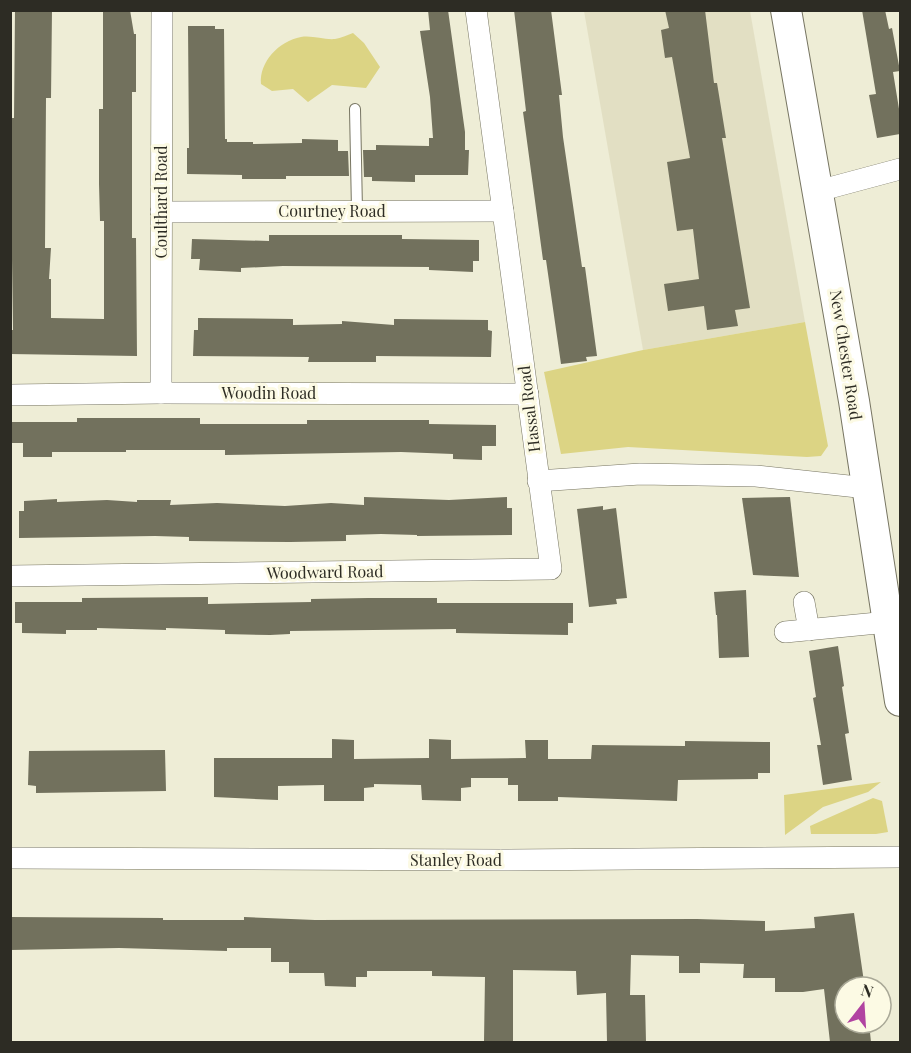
<svg xmlns="http://www.w3.org/2000/svg" width="911" height="1053" viewBox="0 0 911 1053" font-family="'Playfair Display',serif">
<style>
.built{fill:#e2dfc3}
.green{fill:#dcd484}
.building{fill:#72715d}
.lines{fill:none;stroke-linecap:round;stroke-linejoin:round}
.lane-casing{stroke:#777562;stroke-width:12}
.street-casing{stroke:#777562;stroke-width:22}
.secondary-casing{stroke:#777562;stroke-width:32}
.lane{stroke:#fff;stroke-width:10}
.street{stroke:#fff;stroke-width:21}
.secondary{stroke:#fff;stroke-width:30}
.labels{text-anchor:middle;stroke-width:6;stroke-linejoin:round;paint-order:stroke}
.street-label{font-size:16px;fill:#2d2c24;stroke:#fcfae4}
</style>
<rect width="100%" height="100%" fill="#eeedd6"/>
<path class="built" d="M584,11H750L805,322L643,350Z"/>
<g class="green">
<path d="M353,33L364,43L380,67L366,88L332,85L308,102L293,89L272,91L261,84C259,62 279,41 301,37C312,35 324,40 335,39C341,38 347,35 353,33Z"/>
<path d="M805,322L828,446L821,456L807,457L628,447L561,454L544,372L643,350Z"/>
<path d="M881,782L868,792L823,807L785,835L784,795Z"/>
<path d="M873,798L882,801L888,832L876,834H811L810,826Z"/>
</g>
<g class="building">
<path d="M15,10H52L51,98H46L45,248H51L49,279H51V318L104,319V221H100L99,184V109H103V10H130L134,34H136V92H132V238H136L137,356L10,354V330H13L10,118H14Z"/>
<path d="M428,10H448L465,132V150H469L468,175H415V182L372,181V177H364L363,150H376V145L429,146V138H433L430,97L420,31L430,30Z"/>
<path d="M514,10H551L562,95H559L563,137L582,267H585L597,356L586,357L587,361L561,364L546,260H543L526,134L523,112L526,111Z"/>
<path d="M665,10H705L714,83H717L726,138H722L750,308L735,310L738,326L707,330L704,306L668,311L664,284L699,279L693,229L677,231L667,162L690,158L672,57L665,58L661,30L669,28Z"/>
<path d="M862,10H885L889,29L892,28L900,71L893,72L900,115V134L877,138L869,95L876,94Z"/>
<path d="M188,26H215V29H224L225,139H227V142H253V144L302,143V139L338,140V151H348L349,176H286V179H242V175L187,174V148H189Z"/>
<path d="M269,235H402V239L479,240V261H473V272L429,270V267L283,266L241,268V272L199,270L200,259H191L192,239L269,241Z"/>
<path d="M198,318L293,319V325L342,324V321L394,325V319L488,320V330L492,331L491,357L376,356V362H308L309,357L193,356L194,330H198Z"/>
<path d="M77,418H200V424H307V420H429V424L496,425V446H482V460L453,459V454L401,452L225,455V450H126V452H52V457H23V443H10V422H77Z"/>
<path d="M364,497L449,500L507,497V508H512V535L417,536V535L381,534L346,535V541L290,542L189,541V537L155,536L19,538V511H24V501L57,499V502L107,500L137,502V500H171L170,505L217,503L285,506L331,503L364,505Z"/>
<path d="M790,497L799,577L753,575L742,498Z"/>
<path d="M603,506V510L616,508L627,598L616,599L617,604L589,607L577,509Z"/>
<path d="M746,590L749,657L719,658L717,615H716L714,592Z"/>
<path d="M208,597V604L311,602V599L368,598H437V603H573V623H568V635L456,633V629L290,631V634L270,635L225,634V630L166,628V630L97,628V630H66V634L22,633V623H15V602H82V598Z"/>
<path d="M838,646L844,686L842,687L849,733L845,734L852,780L823,785L817,745H821L813,698L816,697L809,651Z"/>
<path d="M332,739L354,740V759L429,758V739L451,740V759L526,758L525,740H548V759H591L592,745L685,746V741L770,742V773H758V779L678,780L677,801L558,797V801H518V785H508V778H471V787L461,788V801L422,800L421,785L374,784V787L364,788V801H324V785L278,786V800L214,797V758H332Z"/>
<path d="M165,750L166,791L36,793V786L28,785L29,751Z"/>
<path d="M854,913L864,982L845,985V1023H869L871,1042H830L824,989L803,992H775V978H743L744,964L700,963V973H679V956L631,955L630,995H645L646,1042H607L606,993L577,995L576,971L513,970V1042H484L485,977L432,976V971H367V977H356V987L325,986L324,973H289V962H271V948H227V951L119,948L10,950V917L163,918V920H244V917L315,920L697,919L765,921V931L815,928L814,917Z"/>
</g>
<g class="lines">
<defs>
<path id="lane" d="M355,109L357,211"/>
<g id="street">
<path d="M818,191L900,169"/>
<path d="M161,212L503,211"/>
<path d="M161,393L162,10"/>
<path d="M10,395L161,393L528,394"/>
<path d="M538,481L640,474L756,476L867,488"/>
<path d="M10,576L551,569L476,10"/>
<path d="M804,602L809,630"/>
<path d="M785,632L888,622"/>
<path d="M10,858L498,860L900,857"/>
</g>
<path id="secondary" d="M786,10L854,401L900,701"/>
</defs>
<use href="#lane" class="lane-casing"/>
<use href="#street" class="street-casing"/>
<use href="#secondary" class="secondary-casing"/>
<use href="#lane" class="lane"/>
<use href="#street" class="street"/>
<use href="#secondary" class="secondary"/>
</g>
<g class="labels">
<g class="street-label">
<text transform="translate(161 202) rotate(-90)" y="6">Coulthard Road</text>
<text x="332" y="217">Courtney Road</text>
<text transform="translate(846 355) rotate(81)" y="6">New Chester Road</text>
<text x="269" y="399">Woodin Road</text>
<text transform="translate(529 409) rotate(-97)" y="6">Hassal Road</text>
<text transform="translate(325 572) rotate(-1)" y="6">Woodward Road</text>
<text x="456" y="866">Stanley Road</text>
</g>
</g>
<rect width="911" height="1053" fill="none" stroke="#2d2c24" stroke-width="24"/>
<g transform="translate(863 1005) rotate(17)"><circle r="28" fill="#fcfae4" stroke="#a9a897" stroke-width="1.5"/>
<path d="M0-4.5L10 22L0 15L-10 22Z" fill="#b143a1"/>
<text y="-9" font-size="16" font-weight="bold" text-anchor="middle" fill="#2d2c24">N</text>
</g>
</svg>
